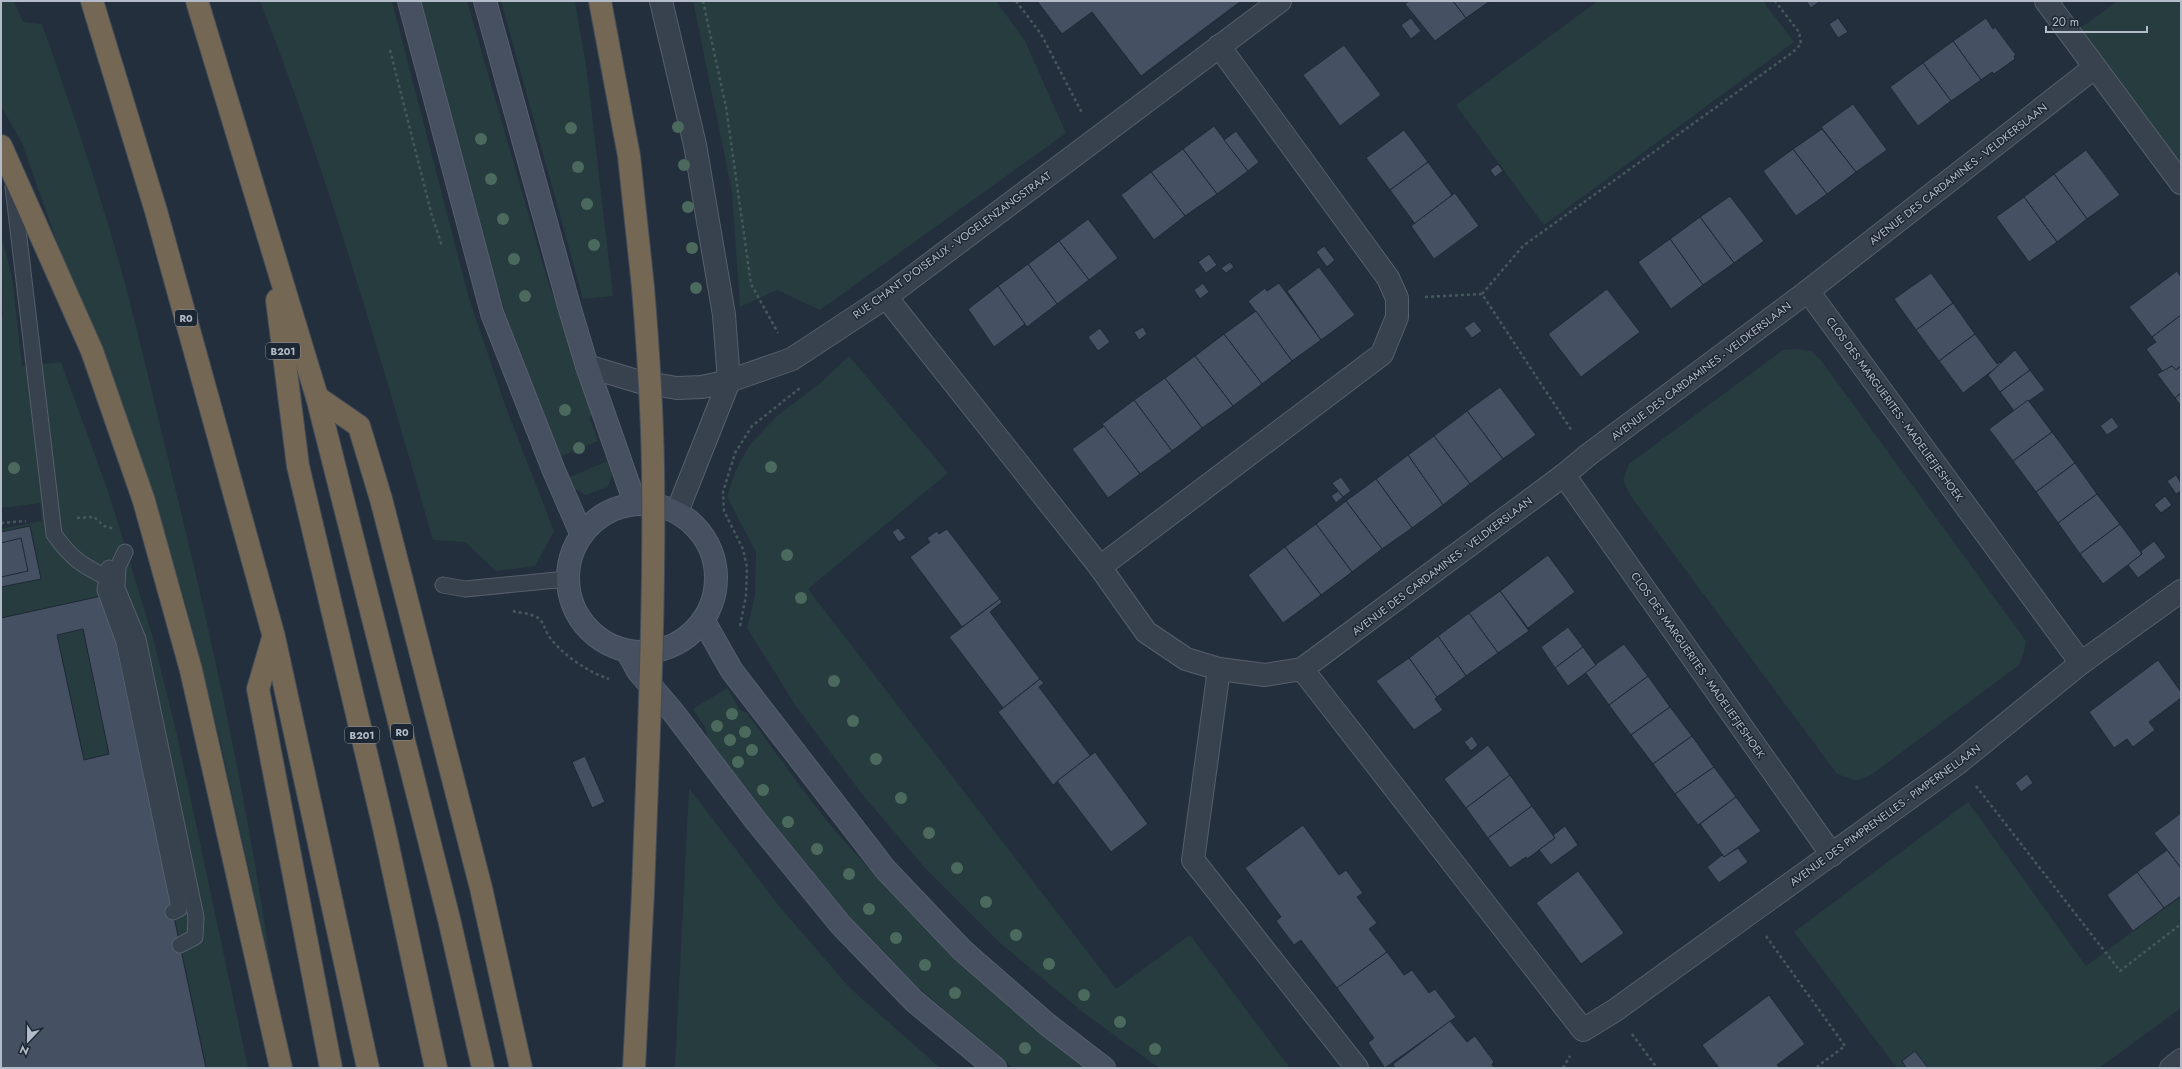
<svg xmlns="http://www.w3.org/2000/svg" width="2182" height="1069" viewBox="0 0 2182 1069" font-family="Jost,sans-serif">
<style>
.green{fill:#263c3f}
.building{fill:#455162;stroke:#1f2835;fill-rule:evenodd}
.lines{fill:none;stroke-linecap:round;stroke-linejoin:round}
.lane-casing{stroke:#565f6c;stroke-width:17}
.street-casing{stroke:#565f6c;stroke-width:24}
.secondary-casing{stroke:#565f6c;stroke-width:24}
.highway-casing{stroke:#434c59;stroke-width:24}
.path{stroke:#44595c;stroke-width:2.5;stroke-dasharray:3 3;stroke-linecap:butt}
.lane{stroke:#38414e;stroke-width:15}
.street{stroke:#38414e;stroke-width:22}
.secondary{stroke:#465061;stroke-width:22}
.highway{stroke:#746855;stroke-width:22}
.highway-bridge-casing{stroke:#434c59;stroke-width:24;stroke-linecap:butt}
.highway-bridge{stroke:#746855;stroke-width:22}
.tree{fill:#4b6a5d}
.labels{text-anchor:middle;stroke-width:3;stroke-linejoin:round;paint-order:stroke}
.shield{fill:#1d2633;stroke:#878f9c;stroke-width:1}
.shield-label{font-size:10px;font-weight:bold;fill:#b4bcc9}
.street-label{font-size:11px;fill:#b4bcc9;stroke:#1d2633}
</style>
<rect width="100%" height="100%" fill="#242f3e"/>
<g class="green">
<path d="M1,1H14L23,22L42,24C73,112 103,201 127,291C142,348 155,406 169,463C211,632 248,802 272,974L220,740L185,602L135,445L63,259L22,143L1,106Z"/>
<path d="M260,1H392L468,295L505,405L554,531L535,566L496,571L465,542L433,540C381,359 329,177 260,1Z"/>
<path d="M421,1H467L548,282L593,410L590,419L598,441L559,457C546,424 532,390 520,356C479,240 450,120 421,1Z"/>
<path d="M501,1H575L587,72L613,296L583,299Z"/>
<path d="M693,1H996L1025,41L1066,133L820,310L777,290L740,307L732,192Z"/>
<path d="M1598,1H1763L1794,42L1544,225L1456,105Z"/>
<path d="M2118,1H2181V174L2075,32Z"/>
<path d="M1,235L12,277L22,366L61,362L109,494L153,638L177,735L248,1068H1V529L42,521L40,503L1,508V318H3Z"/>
<path d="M1795,349L1811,351L1820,359L2026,641L2024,652L2019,665L1871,775L1856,781L1837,774L1630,495L1623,480L1629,464L1783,350Z"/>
<path d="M849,356L948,473L808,589L1116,989L1190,935L1290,1068H1159L1084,1013L999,942L925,868L862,794L796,706L747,628L755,596L756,552L727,497L735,472L749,446L777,416L818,385Z"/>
<path d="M607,461L612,475L608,487L586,495L575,489L568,478Z"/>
<path d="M727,688L740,710L747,713C777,754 806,796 838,834C913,920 995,999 1086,1068H1013L915,985L855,923L753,802L707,738L705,727L693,709Z"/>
<path d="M689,788L779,906L850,988L940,1068H675Z"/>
<path d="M1968,802L2086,966L2181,896V1008L2099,1068H1897L1794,932Z"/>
</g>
<g class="building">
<path d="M1037,1H1241L1141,76L1092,12L1062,34Z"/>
<path d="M1409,1H1453L1466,18L1435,41L1405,4Z"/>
<path d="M1453,1H1490L1466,18Z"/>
<path d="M1806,1H1820L1811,8Z"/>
<path d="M1411,18L1421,31L1411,39L1401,25Z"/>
<path d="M1838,18L1848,32L1838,38L1829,24Z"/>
<path d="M1986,18L1993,29L1995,27L2016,55L2014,56L2015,59L1994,74L1992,72L1981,80L1953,41Z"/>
<path d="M1953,41L1981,80L1951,101L1923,63Z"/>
<path d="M1344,45L1381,95L1340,126L1303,75Z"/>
<path d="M1923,63L1951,101L1918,126L1890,87Z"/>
<path d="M1853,104L1887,150L1856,172L1821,127Z"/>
<path d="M1214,126L1248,171L1217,194L1183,149Z"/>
<path d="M1822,129L1856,172L1827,194L1793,149Z"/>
<path d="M1404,130L1428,162L1390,190L1366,158Z"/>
<path d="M1236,131L1259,162L1248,171L1224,140Z"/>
<path d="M1183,149L1217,194L1185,216L1151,172Z"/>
<path d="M1793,149L1827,194L1796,216L1763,171Z"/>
<path d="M2086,150L2120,195L2087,219L2054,174Z"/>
<path d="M1428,162L1452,195L1415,224L1390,190Z"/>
<path d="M1498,164L1503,171L1495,177L1490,170Z"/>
<path d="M1151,172L1185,216L1154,240L1121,195Z"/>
<path d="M2054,174L2087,219L2057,242L2024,197Z"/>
<path d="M1455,193L1479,226L1434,259L1411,226Z"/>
<path d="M1730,196L1764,241L1734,263L1700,217Z"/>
<path d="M2024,197L2057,242L2029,262L1996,217Z"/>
<path d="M1700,217L1734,263L1703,285L1670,239Z"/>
<path d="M1088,219L1118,258L1089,280L1059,241Z"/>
<path d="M1670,239L1703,285L1671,309L1638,262Z"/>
<path d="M1059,241L1089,280L1057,304L1028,264Z"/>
<path d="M1324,246L1335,260L1327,267L1316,252Z"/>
<path d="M1209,254L1217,265L1206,273L1198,262Z"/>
<path d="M1230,262L1234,267L1226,273L1221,268Z"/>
<path d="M1028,264L1057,304L1027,327L998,286Z"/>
<path d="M1319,267L1355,315L1321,340L1287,291Z"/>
<path d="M2177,271L2181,277V315L2152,337L2129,307Z"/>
<path d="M1931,273L1953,303L1916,330L1894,299Z"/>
<path d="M1203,283L1209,292L1200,299L1194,290Z"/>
<path d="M1279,283L1321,340L1292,361L1248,301L1265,288L1267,291Z"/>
<path d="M998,286L1025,324L994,347L968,309Z"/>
<path d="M1607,289L1640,332L1581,377L1548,334Z"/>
<path d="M1953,303L1975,334L1939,361L1916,330Z"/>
<path d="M1256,311L1292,361L1262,384L1224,334Z"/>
<path d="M2181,315V366L2176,370L2172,366L2163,372L2146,349L2156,342L2152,337Z"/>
<path d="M1474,321L1482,331L1472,338L1464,328Z"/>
<path d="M1143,327L1147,334L1139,340L1134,332Z"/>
<path d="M1100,328L1110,342L1098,351L1088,337Z"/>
<path d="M1224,334L1262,384L1233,406L1195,356Z"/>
<path d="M1975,334L1997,364L2000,362L2001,364L1963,393L1939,361Z"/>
<path d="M2015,350L2030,370L2000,392L1988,375Z"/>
<path d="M1195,356L1233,406L1202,428L1165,378Z"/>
<path d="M2172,366L2176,370L2181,366V393L2175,398L2157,374Z"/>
<path d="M2030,370L2045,390L2014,411L2000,392Z"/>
<path d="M1165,378L1202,428L1172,451L1134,400Z"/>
<path d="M1500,387L1536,435L1503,459L1467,411Z"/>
<path d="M2181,393V406L2175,398Z"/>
<path d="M1134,400L1172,451L1140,474L1102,424Z"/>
<path d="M2028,400L2052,432L2013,461L1989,429Z"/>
<path d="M1467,411L1503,459L1470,484L1434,436Z"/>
<path d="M2112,417L2119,427L2107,435L2100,426Z"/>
<path d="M1104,426L1140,474L1108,498L1072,449Z"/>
<path d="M2052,432L2075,463L2036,492L2013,461Z"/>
<path d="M1434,436L1470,484L1443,505L1408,455Z"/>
<path d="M1408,455L1443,505L1412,528L1376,479Z"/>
<path d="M2075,463L2097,494L2058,523L2036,492Z"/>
<path d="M2176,475L2181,483V491L2176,494L2167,481Z"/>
<path d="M1341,477L1351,491L1343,497L1332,483Z"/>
<path d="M1376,479L1412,528L1382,549L1346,501Z"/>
<path d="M1338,491L1343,497L1336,503L1331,496Z"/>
<path d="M2097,494L2120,524L2080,554L2058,523Z"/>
<path d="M2165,496L2172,505L2161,513L2154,505Z"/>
<path d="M1346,501L1382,549L1352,572L1316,524Z"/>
<path d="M1316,524L1352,572L1321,595L1285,547Z"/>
<path d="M2120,524L2142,554L2103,584L2080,554Z"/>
<path d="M30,526L41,579L1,587V532Z"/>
<path d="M898,528L906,538L899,542L892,532Z"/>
<path d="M947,529L1000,599L962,627L910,557L930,542L927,538L937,531L939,534Z"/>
<path d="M21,538L28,571L1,577V543Z"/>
<path d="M2154,541L2166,557L2138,578L2128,565L2142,554L2141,551Z"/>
<path d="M1285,547L1321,595L1283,623L1248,575Z"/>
<path d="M1548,555L1575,592L1528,628L1500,591Z"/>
<path d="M1500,591L1529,631L1498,653L1469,613Z"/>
<path d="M106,595L206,1068H1V618ZM83,629L109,754L84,760L57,635Z"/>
<path d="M1000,599L1002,602L990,612L1040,679L1003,708L949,637Z"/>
<path d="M1469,613L1498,653L1466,676L1438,636Z"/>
<path d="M1568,627L1583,647L1555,668L1541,647Z"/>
<path d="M1438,636L1466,676L1437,697L1409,658Z"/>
<path d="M1624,644L1648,676L1609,705L1585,672Z"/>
<path d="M1583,647L1596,665L1568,686L1555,668Z"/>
<path d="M1409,658L1437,697L1435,699L1443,710L1414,730L1376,681Z"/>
<path d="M2158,660L2181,692V698L2149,722L2155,730L2133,747L2127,739L2114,748L2089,712Z"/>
<path d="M1648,676L1670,707L1631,735L1609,705Z"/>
<path d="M1040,679L1044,683L1039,687L1090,755L1095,752L1053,785L998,712Z"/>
<path d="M1670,707L1692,736L1653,764L1631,735Z"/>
<path d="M1472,736L1478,745L1471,751L1464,742Z"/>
<path d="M1692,736L1714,767L1675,794L1653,764Z"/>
<path d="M1488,745L1510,775L1466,808L1444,779Z"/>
<path d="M1095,752L1148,824L1111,852L1057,781Z"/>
<path d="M585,756L605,802L592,808L572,762Z"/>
<path d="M1714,767L1736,797L1698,825L1675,794Z"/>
<path d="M2027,774L2033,783L2021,792L2015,783Z"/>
<path d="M1510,775L1532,806L1488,838L1466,808Z"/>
<path d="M1736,797L1761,831L1724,857L1700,824Z"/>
<path d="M1532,806L1555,838L1527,859L1526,857L1510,868L1488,838Z"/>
<path d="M2181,813V868L2154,833Z"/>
<path d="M1303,825L1339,875L1346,870L1363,893L1357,897L1377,923L1369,929L1387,952L1337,988L1301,940L1294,945L1276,921L1281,917L1245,868Z"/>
<path d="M1565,826L1578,845L1551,865L1539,850L1555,838L1553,835Z"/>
<path d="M1738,848L1748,862L1719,883L1707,867L1722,855L1724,857Z"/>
<path d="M2167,850L2181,868V896L2164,908L2137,872Z"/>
<path d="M1578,871L1624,933L1581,964L1536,903Z"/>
<path d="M2137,872L2164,908L2133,931L2107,895Z"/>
<path d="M1387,952L1404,975L1412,970L1429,993L1435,989L1456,1017L1385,1068L1368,1043L1374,1038L1337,988Z"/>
<path d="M1769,995L1805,1044L1777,1065L1780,1068H1719L1702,1045Z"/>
<path d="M1450,1021L1467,1042L1475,1036L1494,1062L1492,1064L1494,1068H1395L1393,1064Z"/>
<path d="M1915,1051L1928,1068H1906L1902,1061Z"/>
</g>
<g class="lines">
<defs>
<g id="lane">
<path d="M13,187L54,534C70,557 81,565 106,577"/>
<path d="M125,552L118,567L117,588L138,639L196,917L195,937L180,945"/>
<path d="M109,568L105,590L124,642L177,898L179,909L173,912"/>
<path d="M443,585L465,589L567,579"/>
</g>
<g id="street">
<path d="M661,1L695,145L724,315L729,381L677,512"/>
<path d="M2046,1L2181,183"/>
<path d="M1808,291L2081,663"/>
<path d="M886,297L1100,567L1146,632L1186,659L1219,669L1265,675L1302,669L1564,475L1588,455L1808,291L2095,67"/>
<path d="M587,366L640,382L677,388L702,387L729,381L792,359L886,297L1280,1"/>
<path d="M1564,475L1832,855"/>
<path d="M1100,567L1382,354L1397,317V298L1388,278L1219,46"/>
<path d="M1219,669L1193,860L1357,1068"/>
<path d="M1302,669L1583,1030L1614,1011L1958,763L2081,663L2181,591"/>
<path d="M2171,1068L2181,1060"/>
</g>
<g id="secondary">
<path d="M409,1L492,313L554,471L581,533"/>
<path d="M485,1L569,306L587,366L635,503"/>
<circle cx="642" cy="578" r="74"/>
<path d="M703,620L732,671L885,869L962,950L1048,1025L1104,1068"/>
<path d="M627,651L638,671L673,712L756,821L840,924L914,1001L995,1068"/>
</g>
<g id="highway">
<path d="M92,1L156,211L274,637L368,1068"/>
<path d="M197,1L317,397L449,919L483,1068"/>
<path d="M600,1L629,156L643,287"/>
<path d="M1,146L92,351L144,501L191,670L281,1068"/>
<path d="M277,300L298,466L384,828L436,1068"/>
<path d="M317,397L359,426L381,499L481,888L521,1068"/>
<path d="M273,638L258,689L331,1068"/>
<path d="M634,1068L643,892"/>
</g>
</defs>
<use href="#lane" class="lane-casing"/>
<use href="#street" class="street-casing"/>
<use href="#secondary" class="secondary-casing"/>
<use href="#highway" class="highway-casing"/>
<g class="path">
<path d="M703,1L726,107L751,284L778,333"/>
<path d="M1016,1L1041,34L1082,113"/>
<path d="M390,50L432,216L442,246"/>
<path d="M1482,294L1523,246L1793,52L1801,44L1799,32L1775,1"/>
<path d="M1425,297L1482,294L1572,431"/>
<path d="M77,518L94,517L104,526L115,529"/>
<path d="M1,523L26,521"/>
<path d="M513,611C519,613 528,613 534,616C543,619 544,627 548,635C561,654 588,672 609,679"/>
<path d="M740,626L746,596L747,567L743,549L724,511L723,492L735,453L752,426L800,388"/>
<path d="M1976,786L2120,971L2181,924"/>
<path d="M1766,936L1845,1046L1818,1066L1819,1068"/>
<path d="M1632,1034L1657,1068"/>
<path d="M1563,1068L1570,1056"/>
</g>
<use href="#lane" class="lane"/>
<use href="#street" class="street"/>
<use href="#secondary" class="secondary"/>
<use href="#highway" class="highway"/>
<defs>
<path id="highway-bridge" d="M643,892C648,752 655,610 653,469C652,408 648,347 643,287"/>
</defs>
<use href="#highway-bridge" class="highway-bridge-casing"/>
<use href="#highway-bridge" class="highway-bridge"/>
</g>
<g class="tree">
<circle cx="678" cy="127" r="6"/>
<circle cx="571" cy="128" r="6"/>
<circle cx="481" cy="139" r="6"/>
<circle cx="684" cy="165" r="6"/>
<circle cx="578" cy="167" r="6"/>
<circle cx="491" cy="179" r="6"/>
<circle cx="587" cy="204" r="6"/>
<circle cx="688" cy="207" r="6"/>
<circle cx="503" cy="219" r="6"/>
<circle cx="594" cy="245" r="6"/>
<circle cx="692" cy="248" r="6"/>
<circle cx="514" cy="259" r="6"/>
<circle cx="696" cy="288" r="6"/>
<circle cx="525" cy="296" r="6"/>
<circle cx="565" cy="410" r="6"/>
<circle cx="579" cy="448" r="6"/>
<circle cx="771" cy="467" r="6"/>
<circle cx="14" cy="468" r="6"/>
<circle cx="787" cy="555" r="6"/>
<circle cx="801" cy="598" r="6"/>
<circle cx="834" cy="681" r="6"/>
<circle cx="732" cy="714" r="6"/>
<circle cx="853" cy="721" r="6"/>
<circle cx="717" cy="726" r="6"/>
<circle cx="745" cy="732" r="6"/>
<circle cx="730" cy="740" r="6"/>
<circle cx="752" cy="750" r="6"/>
<circle cx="876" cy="759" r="6"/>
<circle cx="738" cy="762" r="6"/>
<circle cx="763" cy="790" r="6"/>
<circle cx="901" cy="798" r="6"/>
<circle cx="788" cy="822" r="6"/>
<circle cx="929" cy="833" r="6"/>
<circle cx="817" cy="849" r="6"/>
<circle cx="957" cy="868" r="6"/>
<circle cx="849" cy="874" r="6"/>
<circle cx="986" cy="902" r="6"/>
<circle cx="869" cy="909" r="6"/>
<circle cx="1016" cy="935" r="6"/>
<circle cx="896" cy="938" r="6"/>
<circle cx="1049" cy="964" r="6"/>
<circle cx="925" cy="965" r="6"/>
<circle cx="955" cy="993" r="6"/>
<circle cx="1084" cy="995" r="6"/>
<circle cx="1120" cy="1022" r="6"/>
<circle cx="1025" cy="1048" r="6"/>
<circle cx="1155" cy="1049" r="6"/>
</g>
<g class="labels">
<g class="shield">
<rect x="175" y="310" width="22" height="16" rx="3"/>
<rect x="266" y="343" width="34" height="16" rx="3"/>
<rect x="391" y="724" width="22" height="16" rx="3"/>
<rect x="345" y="727" width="34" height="16" rx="3"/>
</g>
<g class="shield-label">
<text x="186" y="322">R0</text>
<text x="283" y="355">B201</text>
<text x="402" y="736">R0</text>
<text x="362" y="739">B201</text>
</g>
<g class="street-label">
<text transform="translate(1958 174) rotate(-38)" y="4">AVENUE DES CARDAMINES - VELDKERSLAAN</text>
<text transform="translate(952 245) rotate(-36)" y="4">RUE CHANT D'OISEAUX - VOGELENZANGSTRAAT</text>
<text transform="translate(1701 371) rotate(-37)" y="4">AVENUE DES CARDAMINES - VELDKERSLAAN</text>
<text transform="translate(1895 409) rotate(54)" y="4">CLOS DES MARGUERITES - MADELIEFJESHOEK</text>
<text transform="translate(1442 566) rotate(-37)" y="4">AVENUE DES CARDAMINES - VELDKERSLAAN</text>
<text transform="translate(1698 665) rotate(55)" y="4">CLOS DES MARGUERITES - MADELIEFJESHOEK</text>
<text transform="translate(1885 815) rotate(-36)" y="4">AVENUE DES PIMPRENELLES - PIMPERNELLAAN</text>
</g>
</g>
<rect width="2182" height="1069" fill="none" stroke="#b4bcc9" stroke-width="4"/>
<g transform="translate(28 1041) rotate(202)" stroke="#1d2633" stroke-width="3" paint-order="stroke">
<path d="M0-3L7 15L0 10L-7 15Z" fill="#b4bcc9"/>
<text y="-6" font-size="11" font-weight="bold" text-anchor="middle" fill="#b4bcc9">N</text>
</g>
<path d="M2046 26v6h101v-6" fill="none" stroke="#b4bcc9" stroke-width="2"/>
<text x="2052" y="26" font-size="12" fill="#b4bcc9" stroke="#1d2633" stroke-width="3" paint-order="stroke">20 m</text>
</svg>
